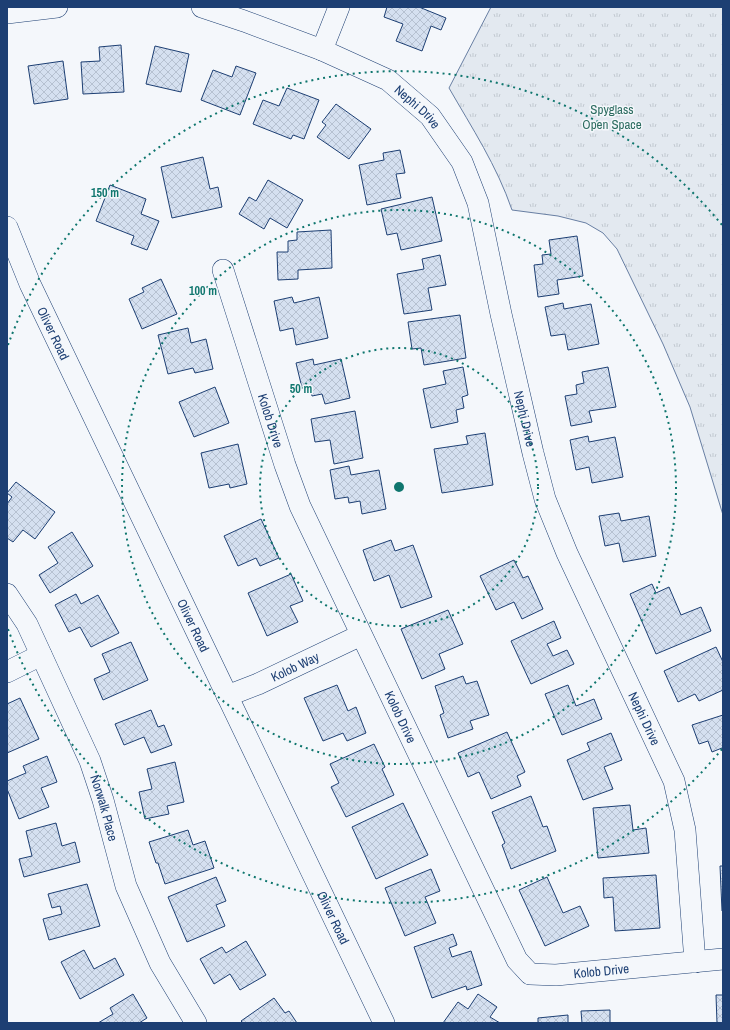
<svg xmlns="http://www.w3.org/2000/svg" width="730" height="1030" viewBox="0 0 730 1030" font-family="'Archivo Narrow',sans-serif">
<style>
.grass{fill:url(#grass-tufts);stroke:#687fa3}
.building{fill:url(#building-cross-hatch);stroke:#1d3f73}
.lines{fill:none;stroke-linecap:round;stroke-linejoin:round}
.minor-casing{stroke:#1d3f73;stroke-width:22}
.minor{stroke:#f4f7fb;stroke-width:21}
.ring{fill:none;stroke:#0f766e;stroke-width:2;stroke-dasharray:2 4}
.labels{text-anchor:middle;stroke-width:3;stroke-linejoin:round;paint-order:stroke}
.street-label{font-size:13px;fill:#1d3f73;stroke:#f4f7fb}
.park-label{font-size:13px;fill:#2c6c60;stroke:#f4f7fb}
.centre{fill:#0f766e;stroke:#f4f7fb;stroke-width:2}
.ring-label{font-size:12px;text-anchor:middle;font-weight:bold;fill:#0f766e;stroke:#f4f7fb;stroke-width:3;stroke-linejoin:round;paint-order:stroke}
</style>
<defs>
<pattern id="grass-tufts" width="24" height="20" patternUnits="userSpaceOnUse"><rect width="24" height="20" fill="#e3e9f0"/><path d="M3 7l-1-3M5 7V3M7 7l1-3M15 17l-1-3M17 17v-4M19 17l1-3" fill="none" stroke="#c2c9d1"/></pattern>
<pattern id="building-cross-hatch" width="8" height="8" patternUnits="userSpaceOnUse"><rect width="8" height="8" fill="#d5e0f0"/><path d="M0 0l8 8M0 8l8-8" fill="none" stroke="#b6c1d1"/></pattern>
</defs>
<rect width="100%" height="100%" fill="#f4f7fb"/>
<path class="grass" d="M491,7H723V515L690,407L663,344L617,249L603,233L586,223L558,216L512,210C497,166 472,128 449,88Z"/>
<g class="building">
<path d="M387,7H419L446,18L441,30L431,26L422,51L396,41L403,24L384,17Z"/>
<path d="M121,45L124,92L83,94L81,62L100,61L99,47Z"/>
<path d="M155,46L189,54L181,92L146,84Z"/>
<path d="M63,61L68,99L34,104L28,66Z"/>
<path d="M236,66L256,73L240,115L201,100L213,70L232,77Z"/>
<path d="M287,88L319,100L304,139L293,135L291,139L253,124L263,100L279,106Z"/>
<path d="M336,104L371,129L349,159L317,137L326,125L322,122Z"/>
<path d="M400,150L405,173L396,174L401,198L367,205L359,165L384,160L383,153Z"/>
<path d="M203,157L210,189L218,187L222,207L172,218L161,167Z"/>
<path d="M268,180L303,200L287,228L270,218L264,229L239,214L249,197L256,201Z"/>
<path d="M110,185L146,199L141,214L159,221L147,250L131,244L134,236L96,221Z"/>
<path d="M432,197L442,241L401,250L397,233L387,235L381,209Z"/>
<path d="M331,230L332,268L298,270V279L278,280L277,252H288V241L297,240V232Z"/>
<path d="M577,236L583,276L557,280L559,294L538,297L534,265L543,264L542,255L551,254L549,240Z"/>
<path d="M440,255L446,285L428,288L432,310L404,314L397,274L424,269L422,259Z"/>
<path d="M161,279L177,314L142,329L129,299L144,292L142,288Z"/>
<path d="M292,297L294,303L319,297L328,338L296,345L293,328L280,331L274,301Z"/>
<path d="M563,303L564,309L591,304L599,344L568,350L565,334L551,336L545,307Z"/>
<path d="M460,315L466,358L424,365L421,348L412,349L408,322Z"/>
<path d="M188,328L191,343L206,339L213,369L195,373L193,368L168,374L158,335Z"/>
<path d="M313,359L314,365L341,359L350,398L325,404L322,394L312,396L310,387L302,388L296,363Z"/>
<path d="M463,367L468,395L462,397L464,408L456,410L458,422L431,428L423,389L446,384L443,371Z"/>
<path d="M608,367L616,407L589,411L592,422L571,426L565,396L577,394L576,385L584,383L582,372Z"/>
<path d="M215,387L229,423L194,437L179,402Z"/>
<path d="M355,411L363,458L334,464L330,440L315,442L311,419Z"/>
<path d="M485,433L493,485L442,493L434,449L468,444L466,436Z"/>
<path d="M588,436L589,442L615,437L623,477L592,483L589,467L576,470L570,440Z"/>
<path d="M238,444L247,484L230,488L229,484L209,488L201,453Z"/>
<path d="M349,466L351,475L379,470L386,509L362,514L360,501L349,503L348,497L335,499L330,470Z"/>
<path d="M16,482L55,512L35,539L23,530L13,542L7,538V504L12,497L7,493Z"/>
<path d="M619,513L621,521L649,516L656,556L623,562L619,543L605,546L599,516Z"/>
<path d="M261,519L279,558L260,566L256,558L238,566L224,536Z"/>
<path d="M72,532L93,566L50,593L39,575L58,563L48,547Z"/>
<path d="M391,540L395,551L413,545L432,597L401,608L389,575L374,581L363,550Z"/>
<path d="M514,560L523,578L528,576L543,609L522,619L514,602L496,610L480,576Z"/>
<path d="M291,574L303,601L290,606L298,622L267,636L248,593Z"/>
<path d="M652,584L656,593L669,587L681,615L701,607L711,631L656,654L630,594Z"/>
<path d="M76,594L81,604L98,595L119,633L91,647L80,627L69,632L55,605Z"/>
<path d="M448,610L463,644L439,654L445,669L422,679L401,629Z"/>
<path d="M554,621L561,638L547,644L553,656L567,650L574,664L531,684L511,641Z"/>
<path d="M131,642L148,680L103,700L94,679L110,672L102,654Z"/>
<path d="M716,647L723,662V690L699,701L695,694L678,702L664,671Z"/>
<path d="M463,676L466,684L477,681L489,715L470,721L473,729L448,738L440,715L444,713L435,686Z"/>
<path d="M337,685L348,711L356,707L366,733L347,741L343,733L323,741L304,698Z"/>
<path d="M568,685L576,706L594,699L602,719L562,735L545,694Z"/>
<path d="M20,698L39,739L7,753V704Z"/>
<path d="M151,710L158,727L164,725L172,745L151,753L144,737L124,745L115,724Z"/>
<path d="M723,715V750L722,748L712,752L708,741L699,744L692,725Z"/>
<path d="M507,732L525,772L517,776L521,786L491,799L479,772L468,777L458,753Z"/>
<path d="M611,733L622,760L604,767L613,789L583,800L567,760L590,750L587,743Z"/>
<path d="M374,744L385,767L382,769L394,795L346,817L331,787L339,783L330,764Z"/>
<path d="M47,756L57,782L41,788L49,807L19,819L7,789V781L26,773L23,766Z"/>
<path d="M175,762L184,802L167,806L169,814L145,819L139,792L152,789L147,769Z"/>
<path d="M531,796L543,827L547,826L556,851L511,869L502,845L505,843L492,812Z"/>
<path d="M403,803L428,855L376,879L352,827Z"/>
<path d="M630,805L633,830L646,828L649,853L598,858L593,808Z"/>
<path d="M56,823L62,846L75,842L80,862L24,877L19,859L32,856L26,831Z"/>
<path d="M188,830L193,845L205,841L214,868L165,884L158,863H156L149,842Z"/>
<path d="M720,866H723V911H722Z"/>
<path d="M431,869L440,891L425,897L436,923L405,936L385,888Z"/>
<path d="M656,875L660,928L615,931L613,897L604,898L603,878Z"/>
<path d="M216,877L226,901L216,905L225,926L187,942L168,897Z"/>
<path d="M547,877L563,913L580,906L589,926L545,946L519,890Z"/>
<path d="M87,884L100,926L49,940L43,919L62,914L60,906L52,908L48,894Z"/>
<path d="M453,934L457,945L449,948L452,957L471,951L482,985L467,990L466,986L432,998L414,947Z"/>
<path d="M246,941L266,975L240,990L230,974L214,984L200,959L222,947L226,953Z"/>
<path d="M84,950L94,969L115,958L124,975L80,999L61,962Z"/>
<path d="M133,994L147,1018L139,1023H98L113,1014L110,1008Z"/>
<path d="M478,994L497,1007L490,1017L500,1023H443L458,1002L468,1009Z"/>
<path d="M716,995H723V1023H717Z"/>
<path d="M274,998L285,1013L289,1011L297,1023H243L241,1021Z"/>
<path d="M610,1010V1023H582L581,1011Z"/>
<path d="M568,1015V1023H538V1018Z"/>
</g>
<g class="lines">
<defs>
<g id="minor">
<path id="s1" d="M202,7L244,21L322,50L388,80L430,116L462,162L478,203L501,314L533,453L545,499L567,553L674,781L685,830L695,962"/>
<path d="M7,13L57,7"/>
<path d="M322,50L339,7"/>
<path id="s2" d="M7,227L30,284L384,1023"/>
<path id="s3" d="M223,270L285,465L300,506L517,960L530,974L556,975L723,959"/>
<path id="s4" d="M7,594L27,624L90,761L103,800L126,886L160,963L196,1023"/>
<path d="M7,672L41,655"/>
<path id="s5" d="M227,696L258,684L361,635"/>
</g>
</defs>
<use href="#minor" class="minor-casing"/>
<use href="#minor" class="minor"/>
</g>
<g class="ring">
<circle cx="399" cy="487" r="139"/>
<circle cx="399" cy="487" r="277"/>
<path d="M722 749A416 416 0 0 1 8 629M8 345A416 416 0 0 1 722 225"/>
</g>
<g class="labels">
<g class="street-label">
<text dy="5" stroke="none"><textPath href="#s1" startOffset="240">Nephi Drive</textPath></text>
<text dy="5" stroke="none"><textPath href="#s2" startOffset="116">Oliver Road</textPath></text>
<text dy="5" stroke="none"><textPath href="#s1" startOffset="576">Nephi Drive</textPath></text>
<text dy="5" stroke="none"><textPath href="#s3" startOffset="158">Kolob Drive</textPath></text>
<text dy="5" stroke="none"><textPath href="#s2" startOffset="440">Oliver Road</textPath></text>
<text dy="5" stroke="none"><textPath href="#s5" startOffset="74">Kolob Way</textPath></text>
<text dy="5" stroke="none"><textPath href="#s3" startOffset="482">Kolob Drive</textPath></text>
<text dy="5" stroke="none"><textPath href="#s1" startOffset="900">Nephi Drive</textPath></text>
<text dy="5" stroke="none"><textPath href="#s4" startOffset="236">Norwalk Place</textPath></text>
<text dy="5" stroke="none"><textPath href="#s2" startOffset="764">Oliver Road</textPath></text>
<text dy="5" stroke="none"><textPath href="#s3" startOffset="842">Kolob Drive</textPath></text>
</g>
<g class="park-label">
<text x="612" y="114">Spyglass<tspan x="612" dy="15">Open Space</tspan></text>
</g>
</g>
<circle cx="399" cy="487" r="6" class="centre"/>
<g class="ring-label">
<text x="105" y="197">150 m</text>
<text x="203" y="295">100 m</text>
<text x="301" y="393">50 m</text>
</g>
<rect width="730" height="1030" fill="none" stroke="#1d3f73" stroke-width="16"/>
</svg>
